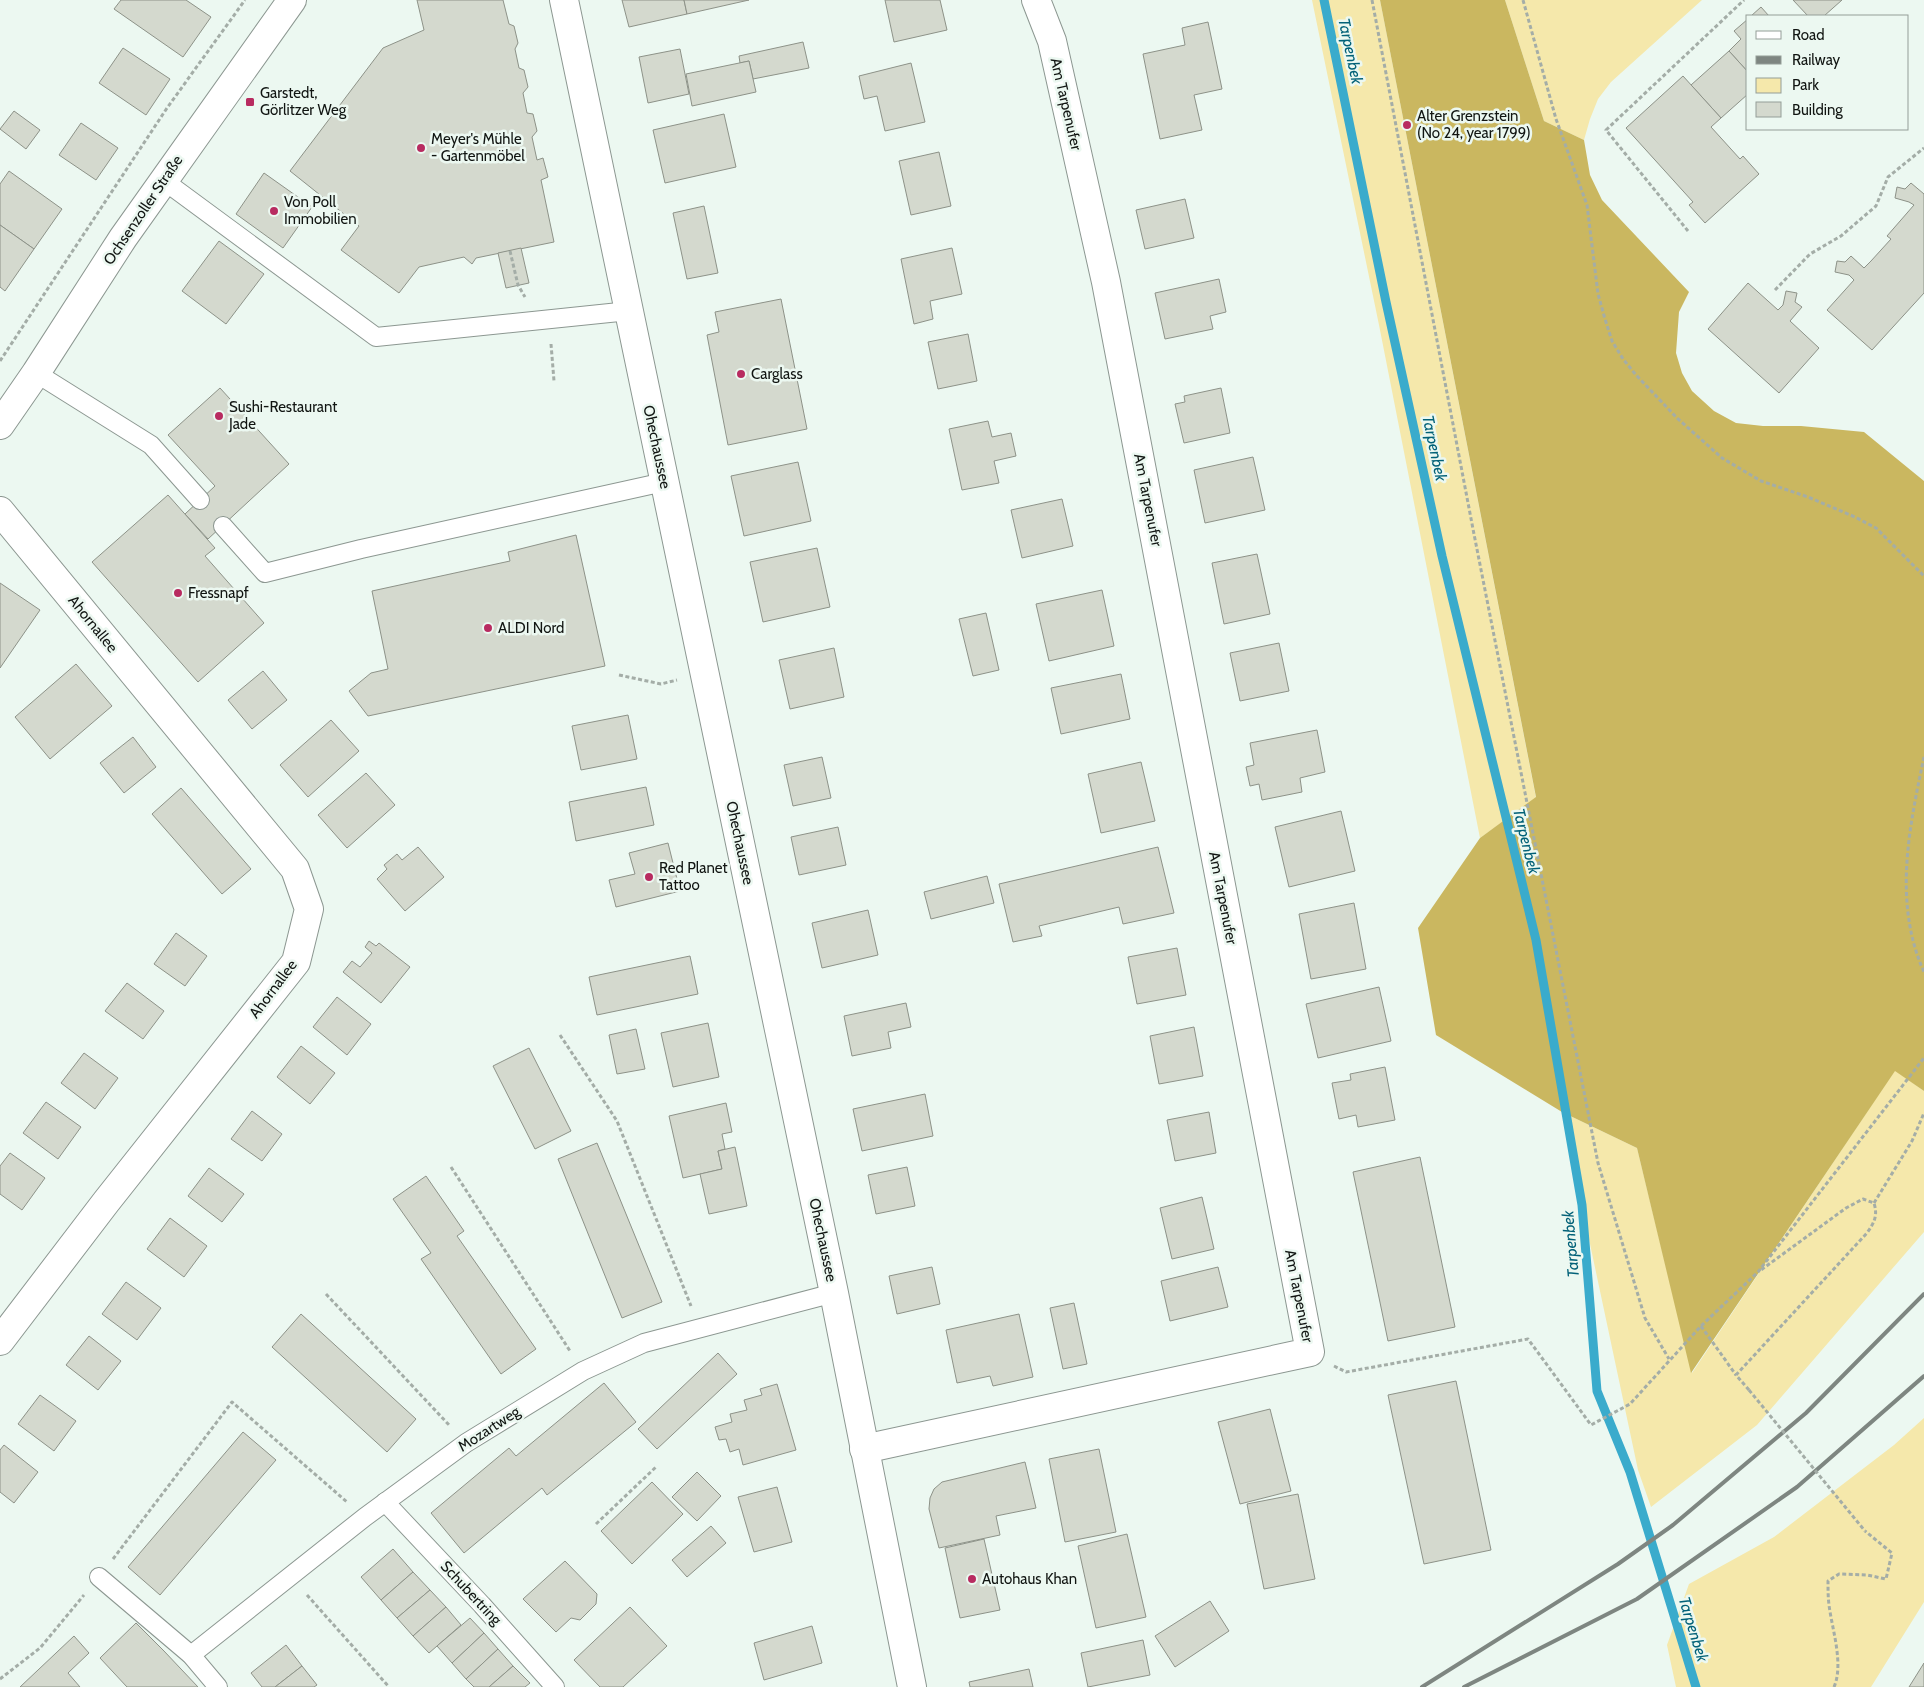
<svg xmlns="http://www.w3.org/2000/svg" width="1924" height="1687" viewBox="0 0 1924 1687" font-family="Cabin,sans-serif">
<style>
.green{fill:#f5e8ab}
.forest{fill:#cab760}
.lines{fill:none;stroke-linecap:round;stroke-linejoin:round}
.stream{stroke:#3aabcc;stroke-width:9}
.building{fill:#d4d9ce;stroke:#8d9288}
.service-casing{stroke:#8c9791;stroke-width:20}
.minor-casing{stroke:#8c9791;stroke-width:30}
.secondary-casing{stroke:#8c9791;stroke-width:30}
.primary-casing{stroke:#8c9791;stroke-width:30}
.path{stroke:#a4ada7;stroke-width:3;stroke-dasharray:4 2.5;stroke-linecap:butt}
.service{stroke:#fff;stroke-width:18}
.minor{stroke:#fff;stroke-width:28}
.secondary{stroke:#fff;stroke-width:28}
.primary{stroke:#fff;stroke-width:28}
.rail{stroke:#7e8681;stroke-width:4}
.path-bridge{stroke:#a4ada7;stroke-width:3;stroke-dasharray:4 2.5;stroke-linecap:butt}
.poi-dot{fill:#b82b60;stroke:#ecf8f1;stroke-width:2}
.labels{text-anchor:middle;stroke-width:5;stroke-linejoin:round;paint-order:stroke}
.poi-label{font-size:15px;fill:#111512;stroke:#ecf8f1;text-anchor:start}
.street-label{font-size:15px;fill:#111512;stroke:#ecf8f1}
.water-label{font-size:16px;font-style:italic;fill:#026178;stroke:#ecf8f1}
</style>
<rect width="100%" height="100%" fill="#ecf8f1"/>
<g class="green">
<path d="M1312,0H1380L1536,798L1480,838L1379,325Z"/>
<path d="M1505,0H1702L1611,82L1598,99L1590,119L1584,140L1544,121Z"/>
<path d="M1895,1070L1924,1091V1232L1757,1425L1651,1507L1638,1470L1562,1112L1637,1148L1692,1373Z"/>
<path d="M1924,1418V1602L1871,1687H1676L1667,1645L1689,1584L1774,1537L1894,1445Z"/>
</g>
<path class="forest" d="M1380,0H1505L1544,121L1584,140L1590,175L1602,200L1689,292L1679,312L1676,353L1682,373L1692,391L1714,411L1736,423L1763,426H1801L1864,432L1924,481V1091L1895,1071L1691,1373L1637,1148L1562,1112L1436,1035L1418,928L1480,838L1536,797Z"/>
<g class="lines">
<path class="stream" d="M1324,0L1386,302L1442,556L1536,940L1582,1205L1597,1391L1630,1472L1696,1687"/>
</g>
<g class="building">
<path d="M121,0H186L211,17L183,57L114,9Z"/>
<path d="M417,0H503L509,24L514,26L518,43L515,49L519,68L524,70L528,87L523,93L527,113L533,114L537,131L532,137L537,160L543,158L548,177L541,180L554,242L476,258L472,264L464,257L419,267L399,293L341,250L359,226L290,171L383,48L424,30Z"/>
<path d="M622,0H684L687,14L629,27Z"/>
<path d="M684,0H749L687,14Z"/>
<path d="M885,0H940L947,30L894,42Z"/>
<path d="M1793,0H1842L1824,16H1808Z"/>
<path d="M1761,7L1769,16H1751Z"/>
<path d="M1748,19V72L1729,51L1741,39L1734,31Z"/>
<path d="M1208,22L1222,89L1194,95L1202,130L1160,139L1143,54L1185,45L1182,28Z"/>
<path d="M803,42L809,68L753,79L749,61L740,63L739,56Z"/>
<path d="M123,48L170,79L146,115L99,83Z"/>
<path d="M680,49L689,94L648,103L639,57Z"/>
<path d="M1729,51L1748,72V94L1721,118L1691,85Z"/>
<path d="M749,61L756,92L692,106L686,74Z"/>
<path d="M911,63L925,122L885,131L877,96L864,99L859,76Z"/>
<path d="M1683,76L1721,118L1711,127L1740,159L1743,156L1759,174L1705,223L1689,205L1693,202L1626,128Z"/>
<path d="M14,111L40,130L26,149L0,129Z"/>
<path d="M724,114L736,167L665,183L653,130Z"/>
<path d="M81,123L118,148L96,180L59,155Z"/>
<path d="M939,152L951,206L911,215L899,161Z"/>
<path d="M9,171L62,209L34,249L0,225V184Z"/>
<path d="M264,173L312,207L283,248L236,214Z"/>
<path d="M1911,183L1924,194V293L1872,350L1827,310L1854,280L1849,275L1835,272L1837,261L1845,262L1851,256L1864,268L1871,261L1891,239L1887,236L1914,205L1909,202L1895,198L1897,187L1905,189Z"/>
<path d="M1185,199L1194,238L1145,249L1136,210Z"/>
<path d="M704,206L718,273L687,279L673,213Z"/>
<path d="M0,225L34,249L5,291L0,287Z"/>
<path d="M219,241L264,274L226,324L182,291Z"/>
<path d="M521,248L529,283L506,288L498,253Z"/>
<path d="M952,248L962,294L930,301L933,319L914,324L901,259Z"/>
<path d="M1219,279L1226,312L1210,316L1213,329L1165,339L1155,293Z"/>
<path d="M1748,283L1778,310L1783,305L1786,291L1797,293L1795,302L1802,307L1790,321L1819,348L1779,393L1708,329Z"/>
<path d="M781,299L807,429L728,445L707,335L719,332L715,312Z"/>
<path d="M968,334L977,381L938,389L928,342Z"/>
<path d="M220,388L289,464L208,539L185,514L215,486L168,435Z"/>
<path d="M1221,388L1230,433L1184,443L1175,404L1185,402L1184,396Z"/>
<path d="M988,421L992,437L1011,433L1016,456L994,461L999,483L962,490L949,429Z"/>
<path d="M1253,457L1265,510L1205,523L1194,470Z"/>
<path d="M798,462L811,521L744,536L731,476Z"/>
<path d="M168,495L215,548L205,556L264,623L198,682L92,562Z"/>
<path d="M1062,499L1073,546L1022,558L1011,510Z"/>
<path d="M576,535L605,666L368,716L349,691L371,673L388,669L372,591L510,561L508,552Z"/>
<path d="M817,548L830,607L763,622L750,562Z"/>
<path d="M1257,554L1270,614L1224,624L1212,563Z"/>
<path d="M0,583L40,610L0,668Z"/>
<path d="M1102,590L1114,646L1049,661L1036,604Z"/>
<path d="M986,613L999,670L973,676L959,619Z"/>
<path d="M1279,643L1289,691L1240,701L1230,653Z"/>
<path d="M834,648L844,697L790,709L779,660Z"/>
<path d="M76,664L112,706L50,759L15,717Z"/>
<path d="M263,671L287,700L252,729L228,700Z"/>
<path d="M1121,674L1130,719L1061,734L1051,688Z"/>
<path d="M628,715L637,759L581,770L572,726Z"/>
<path d="M331,720L359,751L308,797L280,765Z"/>
<path d="M1317,730L1325,772L1300,778L1302,792L1262,800L1259,784L1250,786L1246,767L1254,765L1250,743Z"/>
<path d="M133,737L156,767L124,793L100,763Z"/>
<path d="M822,757L831,798L793,806L784,765Z"/>
<path d="M1141,762L1155,821L1101,833L1088,774Z"/>
<path d="M366,773L395,805L347,848L318,815Z"/>
<path d="M646,787L654,825L576,841L569,802Z"/>
<path d="M181,788L251,869L222,894L152,814Z"/>
<path d="M1341,811L1355,871L1289,887L1275,827Z"/>
<path d="M838,827L846,865L799,875L791,837Z"/>
<path d="M668,843L680,891L616,907L609,880L635,874L629,853Z"/>
<path d="M418,847L444,877L405,911L377,879L387,869L384,865L397,854L402,860Z"/>
<path d="M1158,847L1174,913L1123,924L1119,907L1039,926L1042,936L1013,942L999,884Z"/>
<path d="M987,876L994,903L931,919L924,892Z"/>
<path d="M1354,903L1366,969L1311,979L1299,914Z"/>
<path d="M868,910L878,955L822,968L812,923Z"/>
<path d="M176,933L207,956L185,986L154,964Z"/>
<path d="M369,941L376,946L379,943L410,967L381,1003L343,972L352,961L360,967L372,953L365,947Z"/>
<path d="M1177,948L1186,995L1137,1004L1128,957Z"/>
<path d="M690,956L698,994L597,1015L589,977Z"/>
<path d="M127,983L164,1011L143,1039L105,1011Z"/>
<path d="M1379,987L1391,1041L1318,1058L1306,1004Z"/>
<path d="M337,997L371,1024L347,1055L313,1027Z"/>
<path d="M906,1003L911,1027L888,1032L891,1048L852,1056L844,1016Z"/>
<path d="M708,1023L719,1077L673,1087L661,1033Z"/>
<path d="M1194,1027L1203,1076L1159,1084L1150,1036Z"/>
<path d="M636,1029L645,1069L617,1074L609,1035Z"/>
<path d="M301,1046L335,1073L310,1104L277,1077Z"/>
<path d="M529,1048L571,1131L535,1149L493,1066Z"/>
<path d="M84,1053L118,1078L95,1109L61,1083Z"/>
<path d="M1385,1067L1395,1120L1358,1127L1356,1115L1339,1119L1332,1083L1351,1080L1350,1074Z"/>
<path d="M925,1094L933,1136L862,1151L853,1109Z"/>
<path d="M46,1102L81,1127L58,1159L23,1133Z"/>
<path d="M726,1103L732,1132L722,1134L725,1149L718,1151L722,1169L683,1178L669,1116Z"/>
<path d="M252,1111L282,1134L262,1161L231,1139Z"/>
<path d="M1209,1112L1216,1153L1175,1161L1167,1120Z"/>
<path d="M597,1143L662,1302L622,1318L558,1159Z"/>
<path d="M735,1147L747,1206L709,1214L700,1174L722,1169L718,1151Z"/>
<path d="M10,1153L45,1178L22,1210L0,1194V1166Z"/>
<path d="M1420,1157L1455,1327L1388,1341L1353,1172Z"/>
<path d="M907,1167L915,1206L876,1214L868,1175Z"/>
<path d="M209,1168L244,1194L222,1222L188,1196Z"/>
<path d="M426,1176L464,1231L457,1236L536,1349L501,1374L421,1259L431,1253L393,1199Z"/>
<path d="M1202,1197L1214,1249L1172,1259L1160,1208Z"/>
<path d="M170,1218L207,1246L184,1277L147,1249Z"/>
<path d="M932,1267L940,1304L897,1314L889,1276Z"/>
<path d="M1218,1267L1228,1307L1170,1321L1161,1281Z"/>
<path d="M126,1282L161,1308L137,1340L102,1314Z"/>
<path d="M1074,1303L1087,1364L1063,1369L1050,1308Z"/>
<path d="M301,1314L416,1419L387,1452L272,1347Z"/>
<path d="M1019,1314L1033,1377L993,1386L990,1376L957,1383L946,1330Z"/>
<path d="M89,1336L121,1361L98,1390L66,1365Z"/>
<path d="M718,1353L737,1374L657,1449L638,1429Z"/>
<path d="M1456,1381L1491,1550L1424,1564L1388,1395Z"/>
<path d="M604,1383L636,1422L547,1495L542,1488L464,1553L431,1513L509,1448L516,1456Z"/>
<path d="M777,1384L796,1450L743,1465L739,1449L730,1452L726,1439L719,1440L715,1427L732,1422L730,1414L747,1410L744,1400L762,1395L760,1389Z"/>
<path d="M40,1395L76,1421L54,1451L18,1424Z"/>
<path d="M1270,1409L1291,1491L1240,1504L1218,1422Z"/>
<path d="M243,1432L276,1460L160,1595L128,1567Z"/>
<path d="M4,1445L38,1472L14,1503L0,1492V1450Z"/>
<path d="M1099,1449L1116,1532L1065,1542L1049,1459Z"/>
<path d="M1025,1462L1036,1508L996,1516L1000,1535L939,1548L929,1509L930,1498L934,1489L942,1482Z"/>
<path d="M697,1472L721,1496L697,1521L672,1497Z"/>
<path d="M652,1482L683,1514L632,1564L601,1531Z"/>
<path d="M777,1487L792,1542L754,1552L738,1497Z"/>
<path d="M1298,1494L1315,1579L1264,1589L1247,1504Z"/>
<path d="M711,1526L726,1543L687,1577L672,1560Z"/>
<path d="M1127,1534L1146,1617L1096,1628L1078,1546Z"/>
<path d="M984,1539L1000,1610L960,1618L945,1548Z"/>
<path d="M393,1549L413,1572L381,1600L361,1577Z"/>
<path d="M565,1561L597,1594L596,1604L580,1620L571,1618L556,1632L523,1599Z"/>
<path d="M413,1572L430,1590L397,1618L381,1600Z"/>
<path d="M430,1590L446,1607L413,1636L397,1618Z"/>
<path d="M1210,1601L1229,1631L1175,1667L1155,1636Z"/>
<path d="M446,1607L461,1625L429,1653L413,1636Z"/>
<path d="M630,1607L667,1646L623,1687H600L574,1660Z"/>
<path d="M470,1618L484,1633L452,1663L437,1646Z"/>
<path d="M136,1623L164,1651L198,1687H127L100,1658Z"/>
<path d="M812,1626L822,1663L764,1680L754,1643Z"/>
<path d="M484,1633L498,1649L466,1679L452,1663Z"/>
<path d="M74,1636L89,1653L68,1673L80,1687H20Z"/>
<path d="M1143,1640L1150,1675L1088,1687L1081,1653Z"/>
<path d="M286,1645L302,1666L275,1687H262L251,1673Z"/>
<path d="M498,1649L513,1666L489,1687H474L466,1679Z"/>
<path d="M1924,1663V1687H1909Z"/>
<path d="M302,1666L317,1685L314,1687H275Z"/>
<path d="M513,1666L530,1683L525,1687H489Z"/>
<path d="M1029,1669L1033,1687H970L969,1682Z"/>
</g>
<g class="lines">
<defs>
<g id="service">
<path d="M163,180L376,337L629,311"/>
<path d="M36,373L151,445L200,500"/>
<path d="M223,526L265,573L361,549L664,482"/>
<path d="M385,1502L482,1605L555,1687"/>
<path d="M99,1577L191,1655L218,1687"/>
<path d="M191,1655L365,1517L466,1443L583,1371L644,1343L834,1293"/>
</g>
<g id="minor">
<path d="M0,511L295,869L309,909L296,962L106,1202L0,1341"/>
<path d="M864,1449L1310,1352L1106,282L1052,41L1036,0"/>
</g>
<path id="secondary" d="M0,425L36,373L123,238L292,0"/>
<path id="primary" d="M564,0L834,1293L912,1687"/>
</defs>
<use href="#service" class="service-casing"/>
<use href="#minor" class="minor-casing"/>
<use href="#secondary" class="secondary-casing"/>
<use href="#primary" class="primary-casing"/>
<g class="path">
<path d="M1372,0L1473,529L1598,1163L1645,1318L1669,1359"/>
<path d="M1523,0L1556,119L1587,205L1598,294L1605,319L1612,341L1623,359L1636,375L1677,418L1722,458L1761,481L1808,497L1855,517L1876,528L1924,576"/>
<path d="M1688,231L1606,130L1744,0"/>
<path d="M510,251L518,285L525,297"/>
<path d="M1775,290L1810,254L1841,236L1876,206L1888,177L1924,148"/>
<path d="M551,344L554,381"/>
<path d="M0,361L167,108L245,0"/>
<path d="M619,675L661,684L677,680"/>
<path d="M1924,757C1909,828 1893,903 1924,972"/>
<path d="M560,1035L617,1121L691,1306"/>
<path d="M451,1167L570,1351"/>
<path d="M1874,1203L1912,1141L1924,1113"/>
<path d="M326,1294L450,1426"/>
<path d="M1701,1326L1736,1375"/>
<path d="M1334,1366L1346,1372L1528,1339L1591,1425L1630,1404L1701,1326L1758,1272L1924,1058"/>
<path d="M1749,1390L1736,1375L1867,1233C1874,1223 1878,1216 1874,1203L1863,1199L1846,1208L1761,1270"/>
<path d="M596,1524L656,1467"/>
<path d="M113,1559L232,1402L347,1502"/>
<path d="M307,1595L389,1687"/>
<path d="M0,1679L40,1648L84,1595"/>
<path d="M1834,1687C1844,1664 1832,1629 1829,1605C1828,1597 1828,1589 1828,1581L1839,1574L1867,1575L1886,1579L1892,1553L1865,1531"/>
</g>
<use href="#service" class="service"/>
<use href="#minor" class="minor"/>
<use href="#secondary" class="secondary"/>
<use href="#primary" class="primary"/>
<g class="rail">
<path d="M1422,1687L1618,1564L1673,1525L1806,1413L1924,1294"/>
<path d="M1464,1687L1637,1599L1797,1487L1924,1376"/>
</g>
<path class="path-bridge" d="M1749,1390L1865,1531"/>
</g>
<g class="poi-dot">
<rect x="245" y="97" width="10" height="10" rx="2.5"/>
<circle cx="1407" cy="125" r="5"/>
<circle cx="421" cy="148" r="5"/>
<circle cx="274" cy="211" r="5"/>
<circle cx="741" cy="374" r="5"/>
<circle cx="219" cy="416" r="5"/>
<circle cx="178" cy="593" r="5"/>
<circle cx="488" cy="628" r="5"/>
<circle cx="649" cy="877" r="5"/>
<circle cx="972" cy="1579" r="5"/>
</g>
<g class="labels">
<g class="poi-label">
<text x="260" y="98">Garstedt,<tspan x="260" dy="17">Görlitzer Weg</tspan></text>
<text x="1417" y="121">Alter Grenzstein<tspan x="1417" dy="17">(No 24, year 1799)</tspan></text>
<text x="431" y="144">Meyer's Mühle<tspan x="431" dy="17">- Gartenmöbel</tspan></text>
<text x="284" y="207">Von Poll<tspan x="284" dy="17">Immobilien</tspan></text>
<text x="751" y="379">Carglass</text>
<text x="229" y="412">Sushi-Restaurant<tspan x="229" dy="17">Jade</tspan></text>
<text x="188" y="598">Fressnapf</text>
<text x="498" y="633">ALDI Nord</text>
<text x="659" y="873">Red Planet<tspan x="659" dy="17">Tattoo</tspan></text>
<text x="982" y="1584">Autohaus Khan</text>
</g>
<g class="street-label">
<text transform="translate(1066 104) rotate(77)" y="5">Am Tarpenufer</text>
<text transform="translate(143 210) rotate(-56)" y="5">Ochsenzoller Straße</text>
<text transform="translate(657 447) rotate(78)" y="5">Ohechaussee</text>
<text transform="translate(1148 500) rotate(79)" y="5">Am Tarpenufer</text>
<text transform="translate(93 624) rotate(51)" y="5">Ahornallee</text>
<text transform="translate(740 843) rotate(78)" y="5">Ohechaussee</text>
<text transform="translate(1223 898) rotate(79)" y="5">Am Tarpenufer</text>
<text transform="translate(273 989) rotate(-53)" y="5">Ahornallee</text>
<text transform="translate(823 1240) rotate(78)" y="5">Ohechaussee</text>
<text transform="translate(1299 1296) rotate(79)" y="5">Am Tarpenufer</text>
<text transform="translate(489 1429) rotate(-33)" y="5">Mozartweg</text>
<text transform="translate(471 1593) rotate(47)" y="5">Schubertring</text>
</g>
<g class="water-label">
<text transform="translate(1351 51) rotate(78)" y="6">Tarpenbek</text>
<text transform="translate(1435 448) rotate(78)" y="6">Tarpenbek</text>
<text transform="translate(1527 841) rotate(76)" y="6">Tarpenbek</text>
<text transform="translate(1570 1244) rotate(-95)" y="6">Tarpenbek</text>
<text transform="translate(1694 1629) rotate(73)" y="6">Tarpenbek</text>
</g>
</g>
<rect x="1746" y="15" width="162" height="115" fill="#ecf8f1" stroke="#949d98"/>
<rect x="1756" y="31" width="25" height="8" fill="#ffffff" stroke="#949d98"/>
<text x="1792" y="40" font-size="15" fill="#111512">Road</text>
<rect x="1756" y="56" width="25" height="8" fill="#7e8681" stroke="#949d98"/>
<text x="1792" y="65" font-size="15" fill="#111512">Railway</text>
<rect x="1756" y="78" width="25" height="15" fill="#f5e8ab" stroke="#949d98"/>
<text x="1792" y="90" font-size="15" fill="#111512">Park</text>
<rect x="1756" y="102" width="25" height="15" fill="#d4d9ce" stroke="#949d98"/>
<text x="1792" y="115" font-size="15" fill="#111512">Building</text>
</svg>
